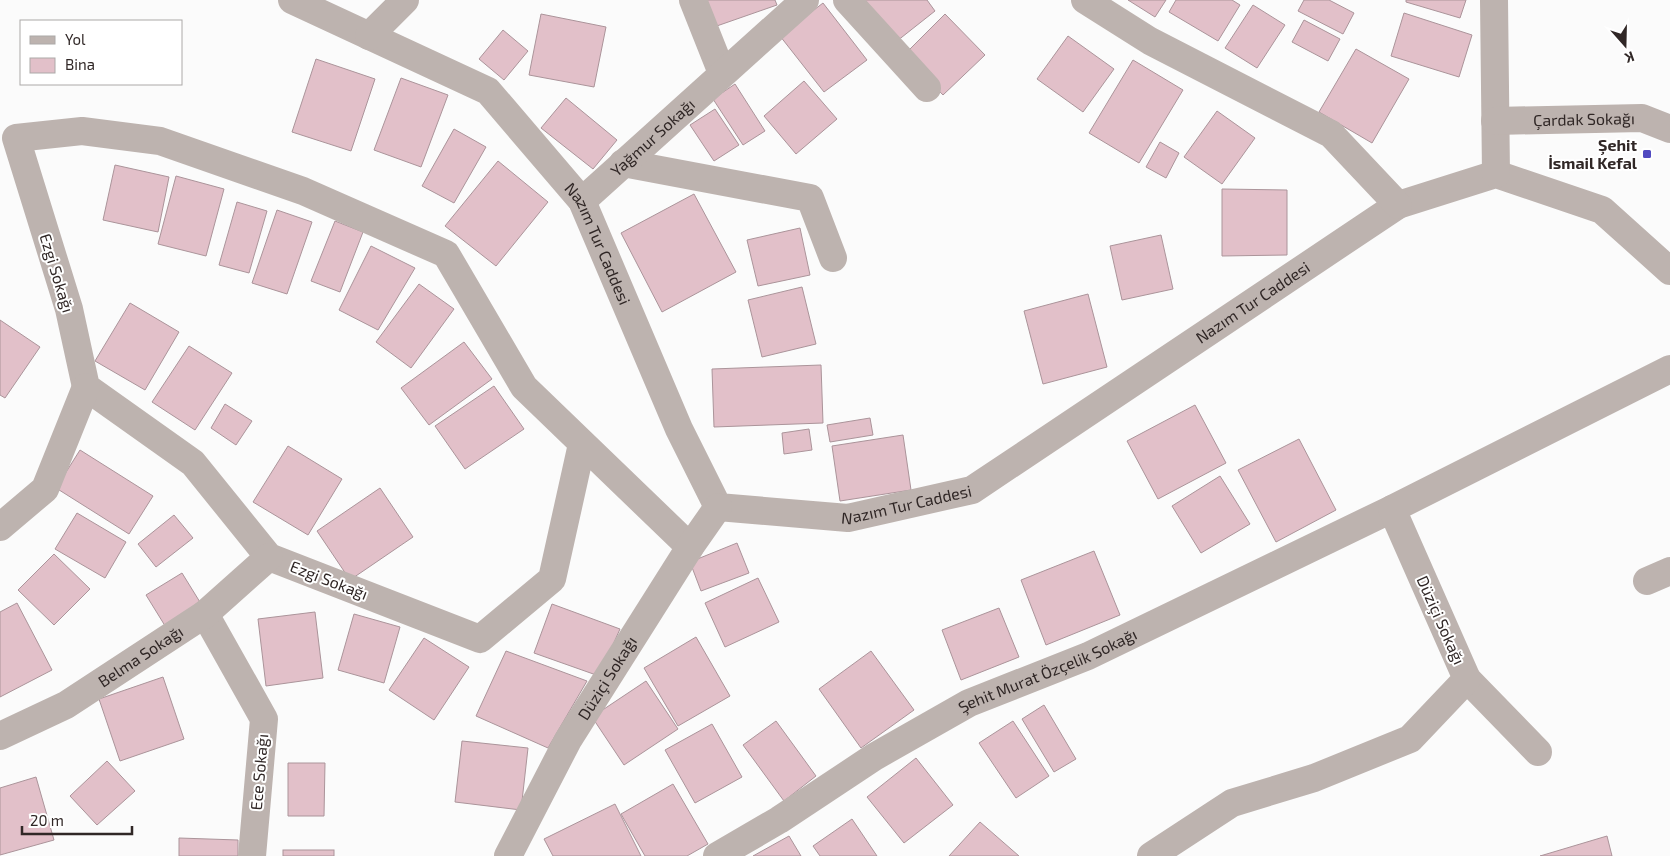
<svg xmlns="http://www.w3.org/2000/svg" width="1670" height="856" viewBox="0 0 1670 856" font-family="'Exo 2',sans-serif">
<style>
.building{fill:#e2c0c9;stroke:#ab949a}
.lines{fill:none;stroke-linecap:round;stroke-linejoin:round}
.minor{stroke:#bdb3af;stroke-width:28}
.poi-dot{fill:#514ac1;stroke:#fff;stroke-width:2}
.labels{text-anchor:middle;stroke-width:4;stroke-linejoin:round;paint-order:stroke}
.street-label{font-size:16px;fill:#302726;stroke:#fff}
.poi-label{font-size:16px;font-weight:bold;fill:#302726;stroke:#fff;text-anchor:end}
</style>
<rect width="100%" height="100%" fill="#fbfbfb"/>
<g class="building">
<path d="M701,0H775L777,5L711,28Z"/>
<path d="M865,0H927L935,11L897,41Z"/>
<path d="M1128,0H1166L1155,17Z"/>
<path d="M1176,0H1232L1240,5L1218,41L1169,12Z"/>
<path d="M1304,0H1329L1354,13L1343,34L1298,11Z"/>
<path d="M1406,0H1466L1460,18L1406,2Z"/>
<path d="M823,3L867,60L824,92L780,36Z"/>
<path d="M1253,5L1285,25L1257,68L1225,48Z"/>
<path d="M1404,13L1472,35L1459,77L1391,56Z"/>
<path d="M541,14L606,27L594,87L529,75Z"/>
<path d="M945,14L985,55L943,95L904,55Z"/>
<path d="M1304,20L1340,39L1328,61L1292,42Z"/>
<path d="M503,30L528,51L504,80L479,59Z"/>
<path d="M1068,36L1114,69L1083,112L1037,79Z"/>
<path d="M1356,49L1409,79L1372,143L1319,112Z"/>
<path d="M316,59L375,79L351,151L292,132Z"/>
<path d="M1133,60L1183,90L1139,163L1089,133Z"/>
<path d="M401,78L448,95L421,167L374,150Z"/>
<path d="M804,81L837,119L796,154L764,116Z"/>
<path d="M735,84L765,131L743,145L713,99Z"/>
<path d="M566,98L617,140L593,169L541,128Z"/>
<path d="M715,109L739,145L714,161L690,125Z"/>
<path d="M1217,111L1255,138L1222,184L1184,157Z"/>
<path d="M454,129L486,147L454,203L422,186Z"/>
<path d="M1160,142L1179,153L1166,178L1146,167Z"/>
<path d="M498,161L548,202L496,266L445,226Z"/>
<path d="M115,165L169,177L158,232L103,220Z"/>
<path d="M176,176L224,189L206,256L158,244Z"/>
<path d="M1222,189L1287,190V255L1222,256Z"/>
<path d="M694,194L736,272L662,312L621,233Z"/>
<path d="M237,202L267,211L249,273L219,265Z"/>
<path d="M277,210L312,222L287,294L252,283Z"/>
<path d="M335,221L363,232L340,292L311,281Z"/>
<path d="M800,228L810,275L758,286L747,240Z"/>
<path d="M1161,235L1173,289L1122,300L1110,246Z"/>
<path d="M371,246L415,268L378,330L339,310Z"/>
<path d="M419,284L454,309L411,368L376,342Z"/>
<path d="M802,287L816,344L762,357L748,300Z"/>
<path d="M1088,294L1107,367L1043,384L1024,311Z"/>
<path d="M130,303L179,332L145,390L95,361Z"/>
<path d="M0,320L40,347L5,398L0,395Z"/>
<path d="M464,342L492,379L429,425L401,388Z"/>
<path d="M189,346L232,373L195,430L152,402Z"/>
<path d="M821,365L823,423L714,427L712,369Z"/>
<path d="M494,386L524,429L465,469L435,426Z"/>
<path d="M225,404L252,421L236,445L211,428Z"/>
<path d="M1195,405L1226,463L1158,499L1127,441Z"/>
<path d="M870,418L873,435L830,442L827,425Z"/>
<path d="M809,429L812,450L784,454L782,433Z"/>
<path d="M903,435L911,490L840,501L832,446Z"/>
<path d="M1299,439L1336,510L1276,542L1238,470Z"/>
<path d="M288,446L342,479L308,535L253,502Z"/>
<path d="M80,450L153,496L129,534L56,488Z"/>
<path d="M1220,476L1250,524L1201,553L1172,506Z"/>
<path d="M380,488L413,537L350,580L317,531Z"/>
<path d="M77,513L126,542L105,578L55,549Z"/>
<path d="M174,515L193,538L156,567L138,544Z"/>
<path d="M737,543L749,573L701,591L690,562Z"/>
<path d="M1094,551L1120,615L1046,645L1021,580Z"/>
<path d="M54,554L90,589L54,625L18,590Z"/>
<path d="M182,573L203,607L167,629L146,595Z"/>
<path d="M758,578L779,622L725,647L705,603Z"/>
<path d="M17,603L52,670L0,697V612Z"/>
<path d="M552,604L620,629L599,676L534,653Z"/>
<path d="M999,608L1019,657L961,680L942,630Z"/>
<path d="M315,612L323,678L266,686L258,619Z"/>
<path d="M354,614L400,627L384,683L338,670Z"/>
<path d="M696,637L730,696L678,726L644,668Z"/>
<path d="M424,638L469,667L434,720L389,690Z"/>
<path d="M506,651L587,681L548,748L476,716Z"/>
<path d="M871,651L914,710L861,748L819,689Z"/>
<path d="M163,677L184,739L120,761L99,699Z"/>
<path d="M646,681L678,729L624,765L592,717Z"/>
<path d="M1044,705L1076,759L1054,772L1022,719Z"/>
<path d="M776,721L816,776L784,801L743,745Z"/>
<path d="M1013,721L1049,776L1016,798L979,743Z"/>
<path d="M712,724L742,777L695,803L665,750Z"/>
<path d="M462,741L528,748L521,810L455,802Z"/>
<path d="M916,758L953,805L904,843L867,797Z"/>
<path d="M107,761L135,791L97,825L70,796Z"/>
<path d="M288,763H325L324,816H288Z"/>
<path d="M36,777L54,840L0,855V788Z"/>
<path d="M673,784L708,844L687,856H645L621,814Z"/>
<path d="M615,804L641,856H553L544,839Z"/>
<path d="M852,819L877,856H820L813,846Z"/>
<path d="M980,822L1019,856H949Z"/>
<path d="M789,836L801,856H753Z"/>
<path d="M1607,836L1612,856H1540Z"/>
<path d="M179,838L238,840V856H179Z"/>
<rect x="283" y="850" width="51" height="6"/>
</g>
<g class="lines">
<g class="minor">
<path id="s1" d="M292,0L488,91L582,201L679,429L718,507L848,518L972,490L1398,205L1496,174L1602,210L1670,271"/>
<path d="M693,0L722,73"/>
<path d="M847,0L927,88"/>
<path d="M1085,0L1150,41L1331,134L1398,205"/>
<path d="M1494,0L1496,174"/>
<path d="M369,36L405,0"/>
<path id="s2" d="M1495,121L1642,118L1670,129"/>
<path d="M623,163L810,198L833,258"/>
<path id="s3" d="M582,201L805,0"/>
<path d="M582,444L552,579L480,639L269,557L193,463L86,387L69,309L16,138L82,131L160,141L303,191L446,254L524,387L690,547"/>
<path d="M0,527L45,489L86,387"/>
<path d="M1647,581L1670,571"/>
<path d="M205,614L264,719L252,856"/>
<path d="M1467,679L1538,752"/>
<path id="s4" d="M0,736L66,705L205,614L269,557"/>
<path id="s5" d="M508,856L568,740L690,547L718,507"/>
<path id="s6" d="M717,856L779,820L874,757L969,703L1088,656L1392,509"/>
<path d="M1151,856L1232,803L1314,778L1410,739L1467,679L1392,509L1670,369"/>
</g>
</g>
<rect class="poi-dot" x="1642" y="149" width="10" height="10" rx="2.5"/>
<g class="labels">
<g class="street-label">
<text dy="6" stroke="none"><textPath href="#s2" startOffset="89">Çardak Sokağı</textPath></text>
<text dy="6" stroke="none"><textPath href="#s3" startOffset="95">Yağmur Sokağı</textPath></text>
<text dy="6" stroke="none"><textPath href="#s1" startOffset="406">Nazım Tur Caddesi</textPath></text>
<text transform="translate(57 273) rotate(73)" y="6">Ezgi Sokağı</text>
<text dy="6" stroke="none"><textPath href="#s1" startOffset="1291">Nazım Tur Caddesi</textPath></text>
<text dy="6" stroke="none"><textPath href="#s1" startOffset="886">Nazım Tur Caddesi</textPath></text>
<text transform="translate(329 580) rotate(21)" y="6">Ezgi Sokağı</text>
<text transform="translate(1441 620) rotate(66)" y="6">Düziçi Sokağı</text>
<text dy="6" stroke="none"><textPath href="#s4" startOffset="162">Belma Sokağı</textPath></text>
<text dy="6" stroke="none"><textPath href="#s6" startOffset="380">Şehit Murat Özçelik Sokağı</textPath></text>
<text dy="6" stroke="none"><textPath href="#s5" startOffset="204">Düziçi Sokağı</textPath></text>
<text transform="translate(259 772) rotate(-85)" y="6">Ece Sokağı</text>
</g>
<g class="poi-label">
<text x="1637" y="151">Şehit<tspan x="1637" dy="18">İsmail Kefal</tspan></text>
</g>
</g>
<rect x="20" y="20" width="162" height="65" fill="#ffffff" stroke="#aca9a8"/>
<rect x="30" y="36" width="25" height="8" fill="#bdb3af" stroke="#aca9a8"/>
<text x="65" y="45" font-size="15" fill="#302726">Yol</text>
<rect x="30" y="58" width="25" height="15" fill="#e2c0c9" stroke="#aca9a8"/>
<text x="65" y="70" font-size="15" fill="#302726">Bina</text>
<g transform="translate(1625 45) rotate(160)" stroke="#ffffff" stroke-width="4" paint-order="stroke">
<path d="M0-4L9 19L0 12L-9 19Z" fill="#302726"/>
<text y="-8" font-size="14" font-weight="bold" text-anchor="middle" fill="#302726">K</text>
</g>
<path d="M22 826v8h110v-8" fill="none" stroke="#302726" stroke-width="2.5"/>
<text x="30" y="826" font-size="15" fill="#302726" stroke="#ffffff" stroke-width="4" paint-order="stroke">20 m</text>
</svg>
